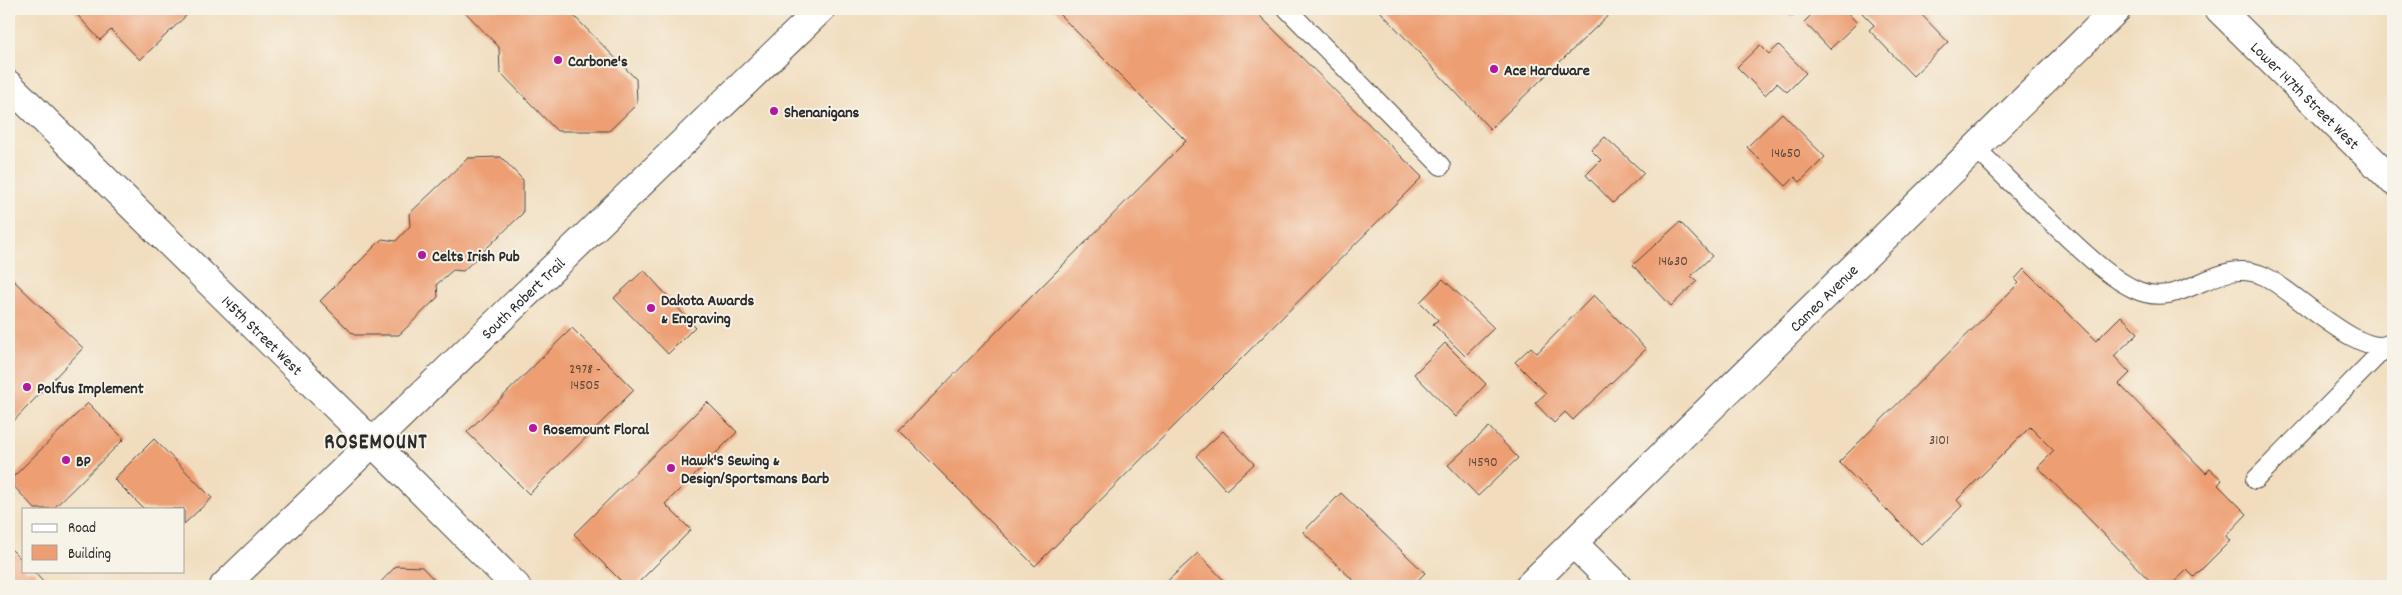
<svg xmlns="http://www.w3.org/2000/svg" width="2402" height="595" viewBox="0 0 2402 595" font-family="Dekko,sans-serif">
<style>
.building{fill:#ed9f73}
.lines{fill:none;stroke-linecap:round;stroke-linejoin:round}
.lane-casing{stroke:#494641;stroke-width:20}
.street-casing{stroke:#494641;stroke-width:30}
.secondary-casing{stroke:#494641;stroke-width:30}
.primary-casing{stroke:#494641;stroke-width:30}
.lane{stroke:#fff;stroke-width:18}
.street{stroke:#fff;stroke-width:28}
.secondary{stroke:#fff;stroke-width:28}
.primary{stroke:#fff;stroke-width:28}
.poi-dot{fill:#b5179e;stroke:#f7f3e8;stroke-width:2}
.labels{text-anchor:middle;stroke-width:4;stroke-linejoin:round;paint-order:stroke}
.number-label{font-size:14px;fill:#5c483d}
.poi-label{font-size:16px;font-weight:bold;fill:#2b2b2b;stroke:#f7f3e8;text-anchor:start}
.street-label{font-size:16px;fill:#2b2b2b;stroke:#f7f3e8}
.district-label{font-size:21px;font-weight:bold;letter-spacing:1px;fill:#2b2b2b;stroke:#f7f3e8}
</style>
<rect width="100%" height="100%" fill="#f7f3e8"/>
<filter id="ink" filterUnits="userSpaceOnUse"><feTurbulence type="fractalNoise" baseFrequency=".02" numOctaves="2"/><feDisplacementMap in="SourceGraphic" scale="10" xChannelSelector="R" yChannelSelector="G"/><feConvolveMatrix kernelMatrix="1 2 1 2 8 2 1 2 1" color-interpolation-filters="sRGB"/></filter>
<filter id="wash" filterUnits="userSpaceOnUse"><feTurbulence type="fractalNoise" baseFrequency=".0096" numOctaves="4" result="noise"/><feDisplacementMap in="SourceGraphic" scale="20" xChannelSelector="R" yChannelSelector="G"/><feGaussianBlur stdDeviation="1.12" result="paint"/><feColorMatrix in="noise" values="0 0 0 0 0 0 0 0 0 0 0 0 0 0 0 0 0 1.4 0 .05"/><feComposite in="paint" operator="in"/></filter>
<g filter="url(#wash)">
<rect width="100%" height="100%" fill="#f1ddbe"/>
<g id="blocks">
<g class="building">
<path d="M72,9H193L140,60L111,30L100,40Z"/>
<path d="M462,9H567L636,79L637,104L609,131H557L500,72L499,47Z"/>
<path d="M1054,9H1253L1422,177L1035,566L899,430L1186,141Z"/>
<path d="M1378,9H1615L1490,129Z"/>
<path d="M1783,9H1800L1791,17Z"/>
<path d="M1817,9H1852L1848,13L1857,23L1830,49L1804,22Z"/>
<path d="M1866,9H1916L1948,42L1913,76L1869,30L1874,25L1862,13Z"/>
<path d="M1760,45L1769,54L1779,45L1806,73L1787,92L1777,83L1765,95L1737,67Z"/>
<path d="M1782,113L1825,157L1800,182L1795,177L1786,186L1747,147Z"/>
<path d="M1605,137L1644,173L1613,203L1586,175L1601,160L1591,150Z"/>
<path d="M501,157L523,180V213L463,271L453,270L437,284L438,297L399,335H354L320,301L382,239L396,241L410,226L409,214L468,158Z"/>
<path d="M1680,222L1712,256L1691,276L1697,281L1671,306L1633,265Z"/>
<path d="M2024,269L2096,341L2121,316L2138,333L2114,356L2130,373L2119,384L2206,473L2210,469L2222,480L2218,485L2247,514L2226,536L2230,541L2194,577L2187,570L2170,586H2155L2038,467L2054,451L2030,427L1957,500L1962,506L1922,545L1839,462L2019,283L2015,279Z"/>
<path d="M644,270L695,327L668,354L614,298Z"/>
<path d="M10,277L83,348L9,426V278Z"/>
<path d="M1443,279L1494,328L1465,356L1433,324L1438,320L1420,302Z"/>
<path d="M1594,295L1646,349L1573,420L1565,412L1554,423L1535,403L1546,393L1515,362L1531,347L1537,353Z"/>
<path d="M572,328L634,390L529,494L467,432Z"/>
<path d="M1445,343L1486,384L1456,417L1414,374Z"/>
<path d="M707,402L737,432L665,504L691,530L635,586H626L574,534Z"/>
<path d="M88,403L124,439L53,509H35L9,481Z"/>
<path d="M1489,427L1518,458L1478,496L1448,465Z"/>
<path d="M1223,431L1254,464L1226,490L1196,456Z"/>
<path d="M154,439L212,498L184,524V509H144L114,479Z"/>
<path d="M1341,493L1425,573L1412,586H1359L1303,532Z"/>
<path d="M9,547L24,562V571H33L47,586H9Z"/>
<path d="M1198,553L1229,586H1162Z"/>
<path d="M396,566L422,567L440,586H377Z"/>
</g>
</g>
</g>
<g filter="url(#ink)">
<use href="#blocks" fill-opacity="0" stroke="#494641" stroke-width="1"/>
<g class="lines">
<defs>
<g id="lane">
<path d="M1287,9L1441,166"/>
<path d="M1976,148C2006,179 2037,208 2068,238C2088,256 2109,277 2134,289C2184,313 2215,254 2264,276C2290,287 2367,366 2393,341"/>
<path d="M2255,480L2390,343"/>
</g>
<g id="street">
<path id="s1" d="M2219,9L2393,181"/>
<path d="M1573,543L1617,586"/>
<path id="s2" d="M1529,586L2117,9"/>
</g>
<g id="secondary">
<path id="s3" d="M9,85L372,442L516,586"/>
</g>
<g id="primary">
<path id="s4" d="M224,586L821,9"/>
</g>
</defs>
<use href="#lane" class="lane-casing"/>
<use href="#street" class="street-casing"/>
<use href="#secondary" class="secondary-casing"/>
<use href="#primary" class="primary-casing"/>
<use href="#lane" class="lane"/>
<use href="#street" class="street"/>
<use href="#secondary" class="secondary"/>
<use href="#primary" class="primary"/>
</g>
</g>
<g class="poi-dot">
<circle cx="558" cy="60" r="5"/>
<circle cx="1494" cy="69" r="5"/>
<circle cx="774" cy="111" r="5"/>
<circle cx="422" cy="255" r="5"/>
<circle cx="651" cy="308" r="5"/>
<circle cx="27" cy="387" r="5"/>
<circle cx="533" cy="428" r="5"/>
<circle cx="66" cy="460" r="5"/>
<circle cx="671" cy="468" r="5"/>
</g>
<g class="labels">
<g class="number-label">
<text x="1786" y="157">14650</text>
<text x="1673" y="265">14630</text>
<text x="585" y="373">2978 -<tspan x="585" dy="16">14505</tspan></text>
<text x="1939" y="444">3101</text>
<text x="1483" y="466">14590</text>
</g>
<g class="poi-label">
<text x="568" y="66">Carbone's</text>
<text x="1504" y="75">Ace Hardware</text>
<text x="784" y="117">Shenanigans</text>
<text x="432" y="261">Celts Irish Pub</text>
<text x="661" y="305">Dakota Awards<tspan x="661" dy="18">&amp; Engraving</tspan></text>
<text x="37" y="393">Polfus Implement</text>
<text x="543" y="434">Rosemount Floral</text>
<text x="681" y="465">Hawk'S Sewing &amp;<tspan x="681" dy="18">Design/Sportsmans Barb</tspan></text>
<text x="76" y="466">BP</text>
</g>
<g class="street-label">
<text dy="6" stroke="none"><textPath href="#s1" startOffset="122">Lower 147th Street West</textPath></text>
<text dy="6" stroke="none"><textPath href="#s4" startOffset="415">South Robert Trail</textPath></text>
<text dy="6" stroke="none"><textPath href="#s2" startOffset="412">Cameo Avenue</textPath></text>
<text dy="6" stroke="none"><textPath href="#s3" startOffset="356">145th Street West</textPath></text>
</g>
<g class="district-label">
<text x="376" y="448">ROSEMOUNT</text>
</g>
</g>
<rect width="2402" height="595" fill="none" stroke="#f7f3e8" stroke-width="30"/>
<rect x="22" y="508" width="162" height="65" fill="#f7f3e8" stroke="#a5a39c"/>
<rect x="32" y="524" width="25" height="8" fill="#ffffff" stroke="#a5a39c"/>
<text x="68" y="532" font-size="15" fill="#2b2b2b">Road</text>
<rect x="32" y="545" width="25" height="15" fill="#ed9f73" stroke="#a5a39c"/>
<text x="68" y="558" font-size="15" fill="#2b2b2b">Building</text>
</svg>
